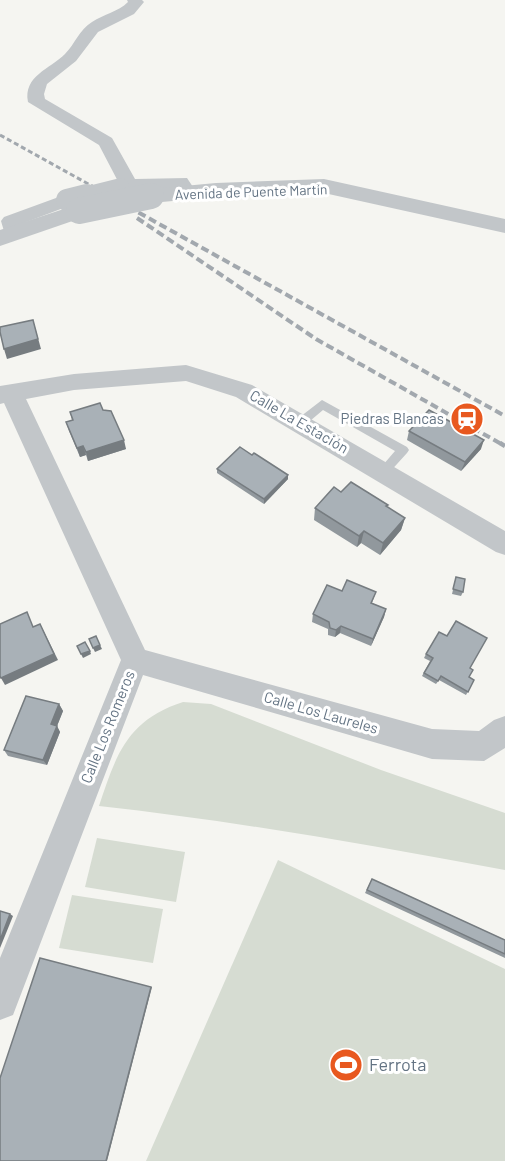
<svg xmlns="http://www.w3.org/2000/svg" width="505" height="1161" viewBox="0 0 505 1161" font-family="Barlow,sans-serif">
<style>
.green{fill:#d6dcd2}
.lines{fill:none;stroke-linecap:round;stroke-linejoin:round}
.service{fill:#c2c6c9;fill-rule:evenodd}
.minor{fill:#c2c6c9;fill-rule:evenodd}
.tertiary{fill:#c2c6c9;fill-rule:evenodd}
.rail-far2{stroke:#a2a8ae;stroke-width:3;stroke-dasharray:5 3;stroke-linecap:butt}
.rail-far1{stroke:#a2a8ae;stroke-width:4;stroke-dasharray:8 4;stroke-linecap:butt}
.rail{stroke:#a2a8ae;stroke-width:4.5;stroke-dasharray:9 4.5;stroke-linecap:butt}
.minor-bridge-far1{stroke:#c2c6c9;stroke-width:16}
.minor-bridge{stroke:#c2c6c9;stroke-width:22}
.tertiary-bridge{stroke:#c2c6c9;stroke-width:26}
.wall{fill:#91989d}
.shaded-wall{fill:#767c80}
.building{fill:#a9b1b7;stroke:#767c80;stroke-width:1.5}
.labels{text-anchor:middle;stroke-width:6;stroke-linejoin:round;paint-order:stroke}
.far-street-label{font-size:14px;fill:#637383;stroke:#fff}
.poi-label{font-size:15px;fill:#637383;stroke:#fff;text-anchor:end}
.street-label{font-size:15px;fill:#637383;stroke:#fff}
.near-poi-label{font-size:18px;fill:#637383;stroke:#fff;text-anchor:start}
</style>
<rect width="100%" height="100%" fill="#f5f5f1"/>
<g class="green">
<path d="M183,702L211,704L381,770L505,813V870C370,845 235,821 99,806C116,755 127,720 183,702Z"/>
<path d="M97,838L185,852L176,902L85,887Z"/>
<path d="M278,860L505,969V1161H146Z"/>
<path d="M72,895L163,909L153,963L59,948Z"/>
</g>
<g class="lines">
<path class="service" d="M322,400L407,447L409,450L407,453L387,475L383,477L377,472L395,451L323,410L304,426H296L294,423L296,420Z"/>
<g class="minor">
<path d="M127,0H142L144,2L134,14L98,32L76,61L47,84L44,94L45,99L112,138L135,179L187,178L197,193L195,197H181L175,188L122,189L99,145L28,102C23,76 50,69 65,54C75,44 79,30 92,22C104,14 118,12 128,2Z"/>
<path d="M67,194L74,196L77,200L74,204L21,224L23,234L20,238L13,240L6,238L1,221L4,217Z"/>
<path d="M186,365L252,385L505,531V555L496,552L236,397L186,381L74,390L26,399L145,650L432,729L479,731L494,720L505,716V748L484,761L432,759L143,675L13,1015L0,1020V958L121,660L4,403L0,404V386L74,374Z"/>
</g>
<g class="tertiary">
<path d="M324,179L505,219V233L324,193L216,197L151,203L143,201L139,196L143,191L151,189L216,183Z"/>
<path d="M79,204L87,206L91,211L87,216L0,246V230Z"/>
</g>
<path class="rail-far2" d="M0,135L110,196"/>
<g class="rail-far1">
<path d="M107,195L505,416"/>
<path d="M137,218L316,339L503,445"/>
</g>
<path class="rail" d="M500,443L505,446"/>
<path class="minor-bridge-far1" d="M81,196L121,186"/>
<path class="minor-bridge" d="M67,200L87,195"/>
<path class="tertiary-bridge" d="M79,211L151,196"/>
</g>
<g class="wall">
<path d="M103,410L126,449L88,461L86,455L80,457L69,431L66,422L72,420L70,412Z"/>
<path d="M409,431L481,449L461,471L407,440Z"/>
<path d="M217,469L288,475V479L264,504L217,473Z"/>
<path d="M341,492L388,505L387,507L405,518L401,530L380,555L361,543L357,547L314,520L315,508Z"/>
<path d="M456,577L463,592L461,596L452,594Z"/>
<path d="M342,591L376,592L372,603L386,609L384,617L371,646L340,633L335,637L328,635V629L312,622L313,614Z"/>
<path d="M426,654L470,668L469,677L474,680L466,695L439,680L436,684L422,676L430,661L424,658Z"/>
<path d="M59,704L63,711L57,726L60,732L47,765L8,756L4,750Z"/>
<path d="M372,879L505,940V958L365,893Z"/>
</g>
<g class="shaded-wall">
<path d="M33,320L41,349L7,359L4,349Z"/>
<path d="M124,440L126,449L88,461L86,452Z"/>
<path d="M484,440L481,449L461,471L465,462Z"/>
<path d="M83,446L86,455L80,457L77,448Z"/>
<path d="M288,475V479L264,504V499Z"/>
<path d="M405,518L401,530L380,555L383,543Z"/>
<path d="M364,531L361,543L357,547L359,536Z"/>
<path d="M386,609L384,617L371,646L373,639Z"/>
<path d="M40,624L58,660L5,685L1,678Z"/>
<path d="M341,626L340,633L335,637L336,630Z"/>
<path d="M100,645L102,649L95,652L93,648Z"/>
<path d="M90,651L91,654L83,658L81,654Z"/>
<path d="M59,704L63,711L57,726L60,732L47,765L43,760L51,724Z"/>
<path d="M10,914L13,916L0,948V940Z"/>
<path d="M151,987H152L107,1161H106Z"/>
</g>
<g class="building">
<path d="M33,320L38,339L4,349L0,332V327Z"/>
<path d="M100,403L103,410L111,411L124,440L86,452L83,446L77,448L66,422L73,420L70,412Z"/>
<path d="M429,410L484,440L465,462L409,431Z"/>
<path d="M240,447L252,455L254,453L288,475L264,499L217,469Z"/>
<path d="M351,482L388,505L386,506L405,518L383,543L364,531L359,536L315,508L334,487L341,492Z"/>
<path d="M456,577L465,579L463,592L453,589Z"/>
<path d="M347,580L376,592L371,603L386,609L373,639L341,626L336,630L330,628L329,622L313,614L327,585L342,591Z"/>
<path d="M27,612L33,627L40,624L54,654L1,678L0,676V624Z"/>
<path d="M456,621L487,638L470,668L473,670L469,677L474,680L468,692L441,676L438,681L424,673L433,658L426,654L439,632L447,636Z"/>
<path d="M96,636L100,645L93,648L89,639Z"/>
<path d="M85,642L90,651L81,654L77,646Z"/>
<path d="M26,696L59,704L51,724L57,726L43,760L4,750Z"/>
<path d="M372,879L505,940V954L367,890Z"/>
<path d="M0,911L10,914L0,940Z"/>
<path d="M40,958L151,987L106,1161H0V1078Z"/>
</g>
<defs>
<symbol id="station-disc" viewBox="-11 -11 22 22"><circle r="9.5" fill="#e8581f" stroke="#fff"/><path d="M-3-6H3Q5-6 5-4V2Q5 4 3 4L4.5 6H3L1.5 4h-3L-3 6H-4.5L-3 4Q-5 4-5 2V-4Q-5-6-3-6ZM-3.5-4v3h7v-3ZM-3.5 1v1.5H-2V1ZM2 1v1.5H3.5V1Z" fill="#fff"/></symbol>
<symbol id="stadium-disc" viewBox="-11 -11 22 22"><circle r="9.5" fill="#e8581f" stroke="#fff"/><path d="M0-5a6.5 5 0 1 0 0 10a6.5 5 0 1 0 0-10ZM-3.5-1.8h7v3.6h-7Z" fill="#fff"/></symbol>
</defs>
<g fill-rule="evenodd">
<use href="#station-disc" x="448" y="400" width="38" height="38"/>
<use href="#stadium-disc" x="327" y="1046" width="38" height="38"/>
</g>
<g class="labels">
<g class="far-street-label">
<text transform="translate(251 192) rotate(-2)" y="5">Avenida de Puente Martín</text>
</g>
<g class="poi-label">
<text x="444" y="424">Piedras Blancas</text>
</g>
<g class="street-label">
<text transform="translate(299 422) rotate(30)" y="5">Calle La Estación</text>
<text transform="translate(321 713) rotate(16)" y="5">Calle Los Laureles</text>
<text transform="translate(108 727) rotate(-68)" y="5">Calle Los Romeros</text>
</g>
<g class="near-poi-label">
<text x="369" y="1071">Ferrota</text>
</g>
</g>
</svg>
